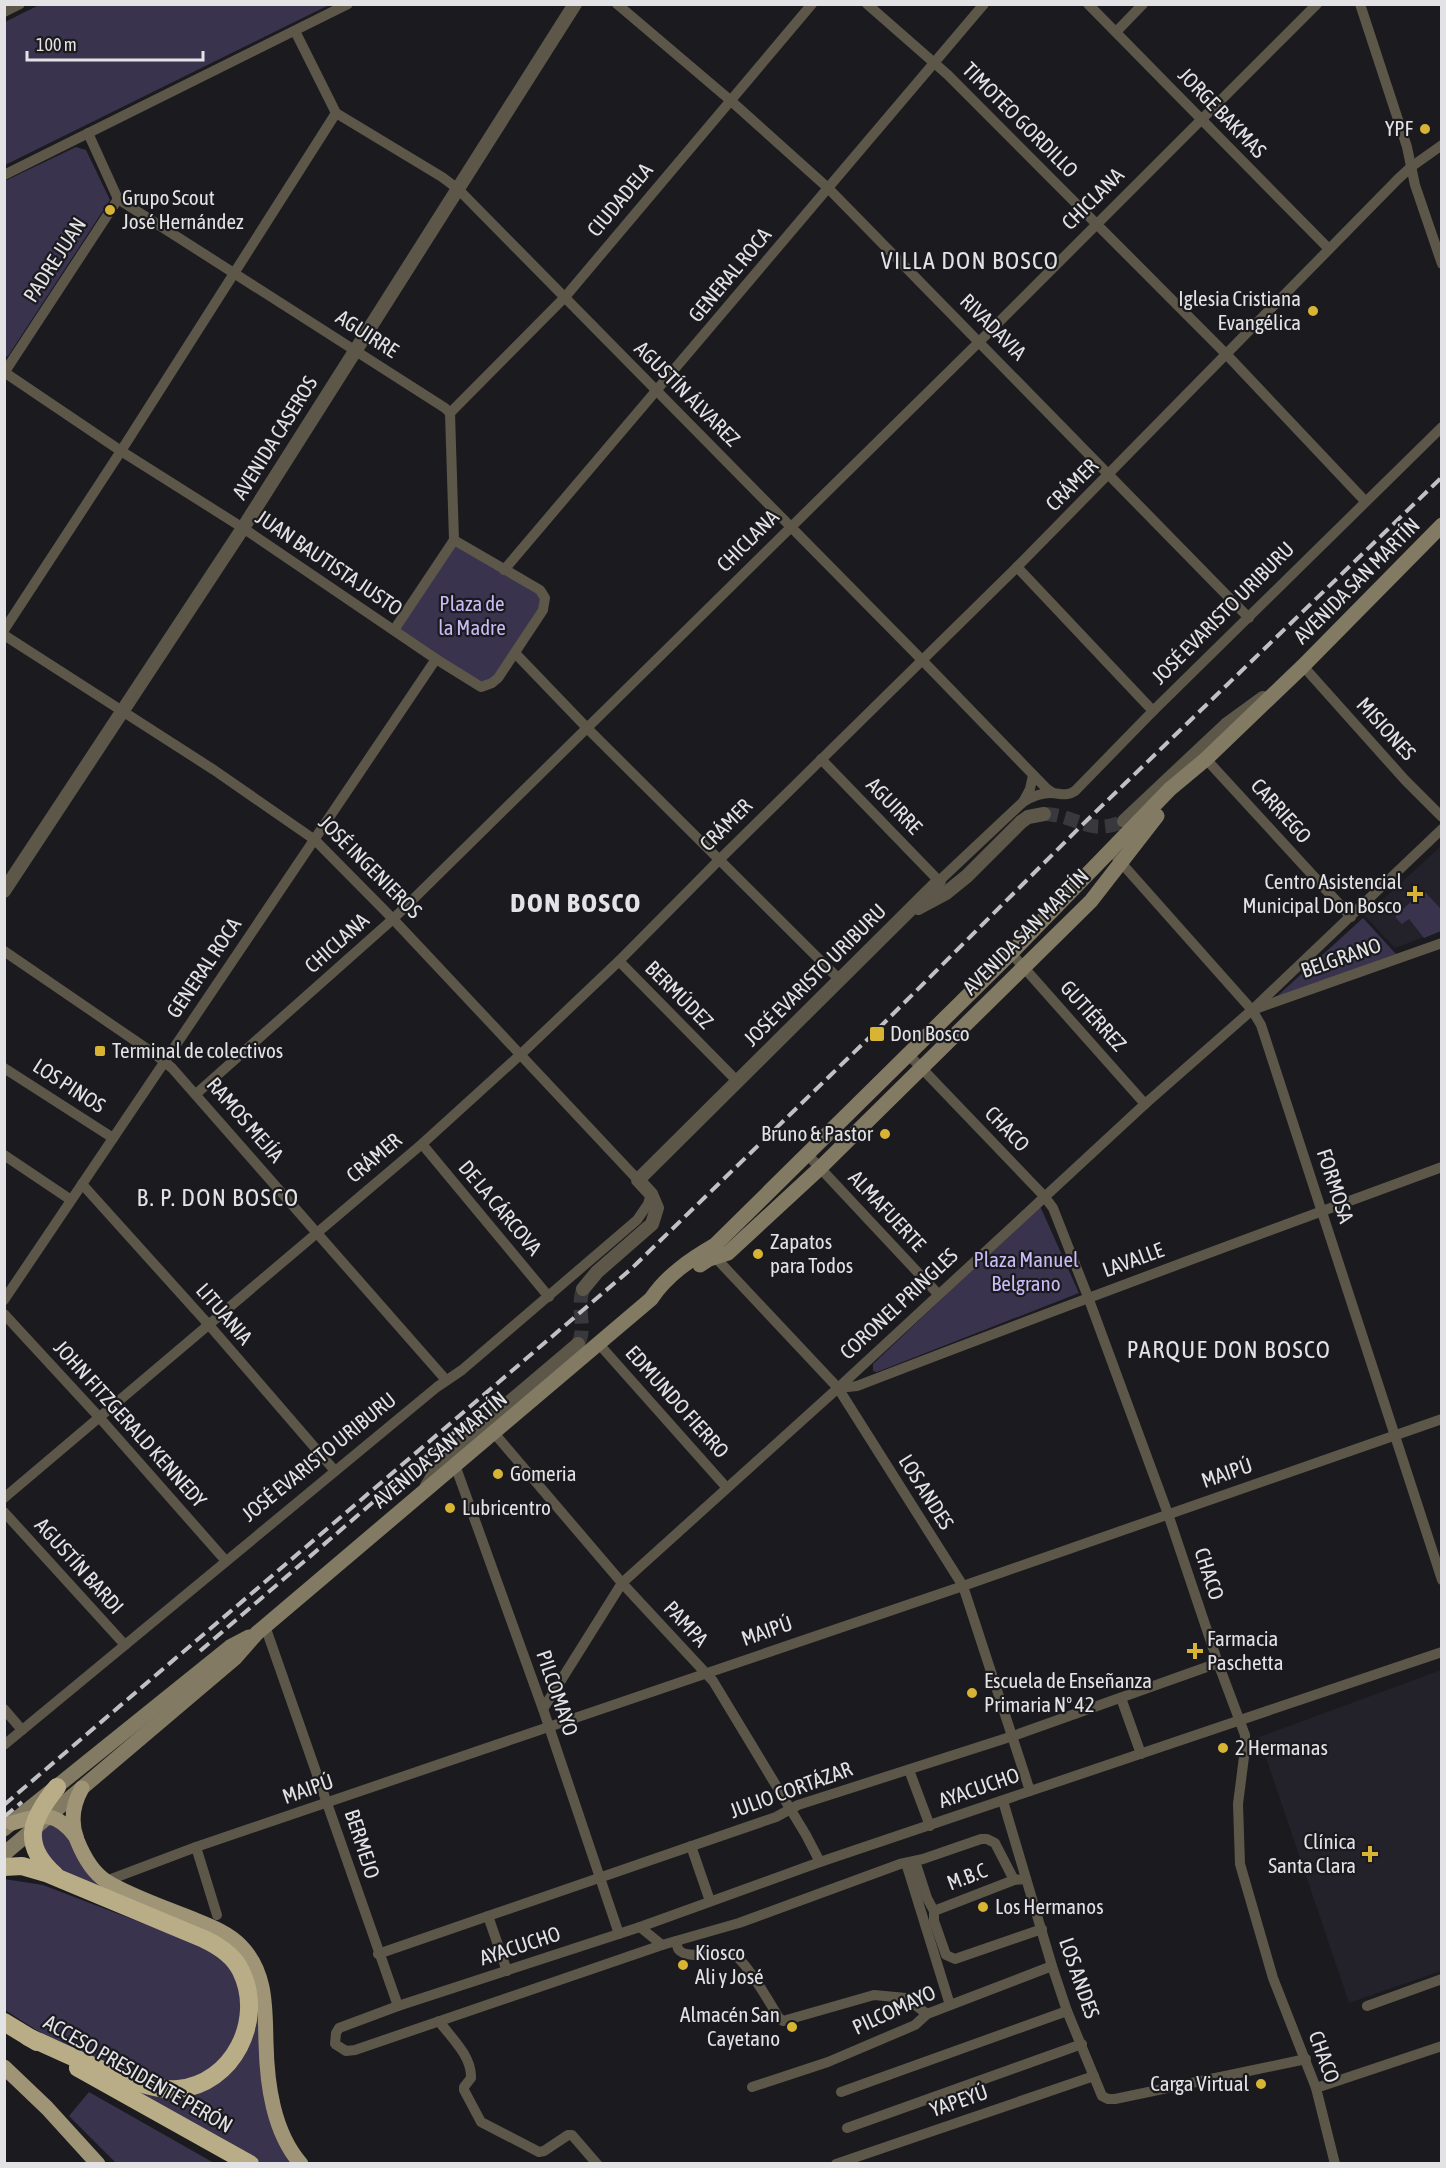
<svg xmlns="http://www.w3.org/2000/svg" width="1446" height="2168" viewBox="0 0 1446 2168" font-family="'Asap Condensed',sans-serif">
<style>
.built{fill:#23212a}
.green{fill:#39334e}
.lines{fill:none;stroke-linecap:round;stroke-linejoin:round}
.tertiary-tunnel{stroke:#39383c;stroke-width:14;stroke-dasharray:14 7;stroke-linecap:butt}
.minor{stroke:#5c5749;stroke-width:10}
.tertiary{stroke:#5c5749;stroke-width:14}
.secondary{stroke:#827a62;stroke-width:15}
.primary{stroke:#9f9576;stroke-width:15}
.motorway{stroke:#b9ad87;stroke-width:18}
.rail{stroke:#c1c1c3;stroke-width:4;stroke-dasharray:12 6;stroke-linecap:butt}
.poi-dot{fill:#d8b434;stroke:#1b1a1e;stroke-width:2}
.labels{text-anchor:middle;stroke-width:4.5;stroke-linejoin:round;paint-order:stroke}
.street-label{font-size:21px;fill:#e3e3e5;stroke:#1b1a1e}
.poi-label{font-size:21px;fill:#e3e3e5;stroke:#1b1a1e;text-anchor:start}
.park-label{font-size:21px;fill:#c8bcf7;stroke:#1b1a1e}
.quarter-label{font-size:24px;letter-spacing:1.5px;fill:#e3e3e5;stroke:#1b1a1e}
.district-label{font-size:27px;font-weight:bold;letter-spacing:1.5px;fill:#e3e3e5;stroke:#1b1a1e}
</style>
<rect width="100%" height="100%" fill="#1b1a1e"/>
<g class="built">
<path d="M1440,847L1441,931L1395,948L1365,916Z"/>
<path d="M1441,1670V1971L1349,2003L1259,1737Z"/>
</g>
<g class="green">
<path d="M39,5V4L329,5L5,165V22Z"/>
<path d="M76,147L86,150L110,200L8,356L5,357V181Z"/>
<path d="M454,540L545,598L487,686L394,630Z"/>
<path d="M1423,890L1440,908L1442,907L1441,931L1424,938L1409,919L1402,924L1395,917Z"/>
<path d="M1363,918L1396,954L1274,999Z"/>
<path d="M1040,1206L1079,1293L877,1372L873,1371V1364Z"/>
<path d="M51,1822C68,1825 71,1843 77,1856C84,1868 93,1880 105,1887C142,1908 197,1915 230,1942C271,1977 258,2035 264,2083C268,2114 276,2139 294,2163H261L126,2088L127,2086C143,2091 162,2098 180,2096C241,2090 276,2006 237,1958C216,1934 182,1925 153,1914C126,1903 99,1892 73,1881C54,1870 41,1856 38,1833Z"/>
<path d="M4,1879L43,1885L202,1946L222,1958L238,1977L244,2019L229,2053L193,2082L169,2083L125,2072L58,2044L5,2010Z"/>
<path d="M89,2092L214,2163H116L69,2116Z"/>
</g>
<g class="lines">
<g class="tertiary-tunnel">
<path d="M1044,814C1078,815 1089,837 1124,821"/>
<path d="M578,1344C587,1328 576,1308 583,1289"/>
</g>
<g class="minor">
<path d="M617,4L730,100L828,188L1249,618"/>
<path d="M867,4L948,75L1227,355L1365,501"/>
<path d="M1088,4L1329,249"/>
<path d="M1360,4L1407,147L1415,185L1442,264"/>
<path d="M4,12L20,4"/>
<path d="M295,31L336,113L442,177L458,189L922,660L1046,788L1053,793"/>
<path d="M1116,32L1143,4"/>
<path d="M4,175L348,4"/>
<path d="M4,372L121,451L243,528L436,659L481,687L492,683L498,678L543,610L545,598L540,590L454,540L450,413L445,408L118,199L88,133"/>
<path d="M4,373L118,199"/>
<path d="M450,413L565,297L812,4"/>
<path d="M1017,567L1153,711"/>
<path d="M504,570L984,4"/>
<path d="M4,630L121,451L336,113"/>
<path d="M394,630L454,540"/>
<path d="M4,635L214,770L315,840L393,919L638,1180"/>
<path d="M515,653L588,729L840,980"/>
<path d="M1303,666L1405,780L1442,817"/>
<path d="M821,759L939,881L1023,802L1030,789L1033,775"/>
<path d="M1206,759L1351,917"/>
<path d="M1023,802C1031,797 1041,793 1051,793C1060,793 1066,797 1075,791L1153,711L1442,427"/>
<path d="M1117,858L1252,1010L1261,1025L1442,1580"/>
<path d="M4,951L156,1055L172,1068L446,1380"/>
<path d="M1011,953L1145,1104"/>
<path d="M619,961L737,1081"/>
<path d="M1258,1008L1442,943"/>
<path d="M908,1054L1044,1196L1053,1208L1088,1297L1168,1514L1218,1663L1245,1735V1749L1238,1804L1240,1864L1273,1978L1316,2088L1335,2164"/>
<path d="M4,1068L113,1138"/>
<path d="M196,1094L393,919L980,341L1317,4"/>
<path d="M422,1144L549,1297"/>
<path d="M807,1154L938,1294"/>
<path d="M4,1155L71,1200"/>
<path d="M82,1184L209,1325L335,1471"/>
<path d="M714,1256L838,1388L963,1586L1030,1791"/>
<path d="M4,1300L436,659"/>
<path d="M4,1314L99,1417L225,1560"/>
<path d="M598,1343L726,1487"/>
<path d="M838,1388L857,1386C1051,1311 1246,1239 1442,1167"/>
<path d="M494,1433L622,1583L713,1681L806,1835L820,1862"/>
<path d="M455,1465L543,1709L619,1934"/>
<path d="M4,1498L422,1144L520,1055L619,961L719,860L1017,567L1398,179L1411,167L1442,145"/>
<path d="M4,1512L125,1645"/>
<path d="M265,1626L398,2006"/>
<path d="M1121,1698L1141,1754"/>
<path d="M4,1709L22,1730"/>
<path d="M543,1709L622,1583L838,1388L1145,1104L1252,1010L1442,829"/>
<path d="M4,1745L437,1387L462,1370L637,1220L648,1204L651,1194"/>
<path d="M909,1770L930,1826"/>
<path d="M1003,1801L1052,1966L1067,2011L1102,2096L1108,2099H1115L1306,2059"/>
<path d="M691,1846L710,1901"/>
<path d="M196,1847L217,1915"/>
<path d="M915,1861L927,1898L934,1911V1921L946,1955L955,1959L1042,1929"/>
<path d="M906,1863L950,2005"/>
<path d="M1026,1879L1014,1880L995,1843L987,1839H981L923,1859L900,1864L739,1923L662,1945L355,2050L346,2051L335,2044L336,2033L339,2028L398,2006L640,1927L820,1862L1442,1652"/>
<path d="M106,1881L196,1847L963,1586L1442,1419"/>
<path d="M934,1911L1014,1880"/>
<path d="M488,1916L507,1971"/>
<path d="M640,1927L662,1945"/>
<path d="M676,1941C677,1944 677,1948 679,1950C686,1960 722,1951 735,1956C746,1961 771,2005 779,2018L783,2021L874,1995L906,1998L927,2014"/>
<path d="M378,1954L776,1817L798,1805L1013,1736L1218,1663"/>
<path d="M1367,2006L1442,1979"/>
<path d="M439,2021C451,2038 472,2056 471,2078L464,2087V2090L481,2122L539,2152L544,2151L568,2135H572L597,2164"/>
<path d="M752,2087L828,2062L915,2025L927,2014L1052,1966"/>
<path d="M1316,2088L1442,2046"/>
<path d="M841,2092L1067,2011"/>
<path d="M847,2128L1082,2044"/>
<path d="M836,2164L1094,2076"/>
</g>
<g class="tertiary">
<path d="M1124,821L1226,725L1263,698"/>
<path d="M4,891L243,528L575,4"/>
<path d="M918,908L946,893L967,876L1021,822L1028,817L1044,814"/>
<path d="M583,1289L597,1272L652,1224L657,1208L651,1194L638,1180L939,881"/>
<path d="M427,1486L438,1468L453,1450L578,1344"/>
</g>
<g class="secondary">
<path d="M700,1265L709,1259L728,1253L820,1168L1091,901L1157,816"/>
<path d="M4,1829L230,1647L249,1637"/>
<path d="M4,1854L235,1658L257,1633L651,1299C667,1275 691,1259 715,1245L1011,953L1170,789L1206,759L1303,666L1442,525"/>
</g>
<g class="primary">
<path d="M82,1788C73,1804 70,1822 77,1840C83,1855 92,1872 106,1881C130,1896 166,1908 193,1919C210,1926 227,1932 240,1945C267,1972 265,2008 266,2043C267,2084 273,2132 301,2164"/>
<path d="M12,1823C40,1815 56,1810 76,1837"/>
<path d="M4,2067L47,2108L98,2164"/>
</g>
<g class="motorway">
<path d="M4,1867L22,1866L46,1873L204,1939C219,1946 234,1956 241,1971C265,2020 233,2084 178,2089C140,2092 66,2053 28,2037"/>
<path d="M55,1875C20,1844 31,1819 57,1787"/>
<path d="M4,2022L37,2042"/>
<path d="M78,2068L250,2164"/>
</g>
<g class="rail">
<path d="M200,1651L471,1418"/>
<path d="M4,1805L631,1269L875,1032L1079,828L1442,477"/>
<path d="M4,1817L22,1802"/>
</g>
</g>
<g class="poi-dot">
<circle cx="1425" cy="129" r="6"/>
<circle cx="110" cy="210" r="6"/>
<circle cx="1313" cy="311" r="6"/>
<path d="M1412 885h6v6h6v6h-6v6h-6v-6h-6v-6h6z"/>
<rect x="869" y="1026" width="16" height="16" rx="3"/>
<rect x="94" y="1045" width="12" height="12" rx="3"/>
<circle cx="885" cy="1134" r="6"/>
<circle cx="758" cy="1254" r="6"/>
<circle cx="498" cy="1474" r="6"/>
<circle cx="450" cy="1508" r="6"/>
<path d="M1192 1642h6v6h6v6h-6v6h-6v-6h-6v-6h6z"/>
<circle cx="972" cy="1693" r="6"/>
<circle cx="1223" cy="1748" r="6"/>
<path d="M1367 1845h6v6h6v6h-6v6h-6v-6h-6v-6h6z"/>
<circle cx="983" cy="1907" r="6"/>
<circle cx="683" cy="1965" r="6"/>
<circle cx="792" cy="2027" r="6"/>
<circle cx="1261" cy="2084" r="6"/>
</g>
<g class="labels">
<g class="street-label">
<text transform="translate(1222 113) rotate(46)" y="7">JORGE BAKMAS</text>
<text transform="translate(1020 120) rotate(45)" y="7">TIMOTEO GORDILLO</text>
<text transform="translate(1093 199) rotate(-45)" y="7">CHICLANA</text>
<text transform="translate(620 200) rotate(-50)" y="7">CIUDADELA</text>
<text transform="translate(55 260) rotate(-57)" y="7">PADRE JUAN</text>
<text transform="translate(730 275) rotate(-50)" y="7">GENERAL ROCA</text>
<text transform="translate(993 327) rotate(45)" y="7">RIVADAVIA</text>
<text transform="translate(367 334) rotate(33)" y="7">AGUIRRE</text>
<text transform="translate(687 394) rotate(45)" y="7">AGUSTÍN ÁLVAREZ</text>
<text transform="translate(275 438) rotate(-58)" y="7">AVENIDA CASEROS</text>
<text transform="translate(1072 485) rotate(-45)" y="7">CRÁMER</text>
<text transform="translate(748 541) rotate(-45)" y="7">CHICLANA</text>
<text transform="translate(329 563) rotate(34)" y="7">JUAN BAUTISTA JUSTO</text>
<text transform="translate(1357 581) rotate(-45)" y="7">AVENIDA SAN MARTÍN</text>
<text transform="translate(1223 613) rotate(-45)" y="7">JOSÉ EVARISTO URIBURU</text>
<text transform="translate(1386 729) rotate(48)" y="7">MISIONES</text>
<text transform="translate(894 806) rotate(46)" y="7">AGUIRRE</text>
<text transform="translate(1281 811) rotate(48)" y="7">CARRIEGO</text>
<text transform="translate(726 825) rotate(-45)" y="7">CRÁMER</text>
<text transform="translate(370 867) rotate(45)" y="7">JOSÉ INGENIEROS</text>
<text transform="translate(1026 932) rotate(-45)" y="7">AVENIDA SAN MARTÍN</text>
<text transform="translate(337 943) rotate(-42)" y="7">CHICLANA</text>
<text transform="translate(1341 958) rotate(-19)" y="7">BELGRANO</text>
<text transform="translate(204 968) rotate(-56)" y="7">GENERAL ROCA</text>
<text transform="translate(815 975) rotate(-45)" y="7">JOSÉ EVARISTO URIBURU</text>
<text transform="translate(679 995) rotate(45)" y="7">BERMÚDEZ</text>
<text transform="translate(1093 1016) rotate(48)" y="7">GUTIÉRREZ</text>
<text transform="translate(69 1086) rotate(33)" y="7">LOS PINOS</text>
<text transform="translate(245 1120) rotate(49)" y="7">RAMOS MEJÍA</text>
<text transform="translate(1007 1129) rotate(46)" y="7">CHACO</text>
<text transform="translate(374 1158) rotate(-40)" y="7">CRÁMER</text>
<text transform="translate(1335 1186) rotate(72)" y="7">FORMOSA</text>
<text transform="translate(500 1208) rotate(50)" y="7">DE LA CÁRCOVA</text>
<text transform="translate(887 1211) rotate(47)" y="7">ALMAFUERTE</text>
<text transform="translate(1133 1260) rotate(-20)" y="7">LAVALLE</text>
<text transform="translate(899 1304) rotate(-43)" y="7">CORONEL PRINGLES</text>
<text transform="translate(224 1314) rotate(49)" y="7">LITUANIA</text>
<text transform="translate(677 1402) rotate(48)" y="7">EDMUNDO FIERRO</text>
<text transform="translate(130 1424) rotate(48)" y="7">JOHN FITZGERALD KENNEDY</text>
<text transform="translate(440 1450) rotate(-40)" y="7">AVENIDA SAN MARTÍN</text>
<text transform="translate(319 1457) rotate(-39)" y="7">JOSÉ EVARISTO URIBURU</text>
<text transform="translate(1227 1473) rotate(-19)" y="7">MAIPÚ</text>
<text transform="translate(926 1492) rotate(58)" y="7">LOS ANDES</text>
<text transform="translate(79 1566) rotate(48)" y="7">AGUSTÍN BARDI</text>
<text transform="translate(1209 1574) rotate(72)" y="7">CHACO</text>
<text transform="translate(686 1624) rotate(47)" y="7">PAMPA</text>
<text transform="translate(767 1631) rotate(-19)" y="7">MAIPÚ</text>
<text transform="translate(557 1693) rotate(71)" y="7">PILCOMAYO</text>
<text transform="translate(979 1788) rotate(-19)" y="7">AYACUCHO</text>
<text transform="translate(308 1789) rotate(-19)" y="7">MAIPÚ</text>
<text transform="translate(791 1790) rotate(-20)" y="7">JULIO CORTÁZAR</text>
<text transform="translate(362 1844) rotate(72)" y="7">BERMEJO</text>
<text transform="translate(967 1877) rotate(-21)" y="7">M.B.C</text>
<text transform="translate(520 1946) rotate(-18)" y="7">AYACUCHO</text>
<text transform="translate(1079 1978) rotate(71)" y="7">LOS ANDES</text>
<text transform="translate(894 2010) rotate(-25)" y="7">PILCOMAYO</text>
<text transform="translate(1324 2057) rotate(70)" y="7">CHACO</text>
<text transform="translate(138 2074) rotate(30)" y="7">ACCESO PRESIDENTE PERÓN</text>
<text transform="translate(959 2101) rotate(-19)" y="7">YAPEYÚ</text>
</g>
<g class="poi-label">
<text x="1413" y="136" text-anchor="end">YPF</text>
<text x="122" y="205">Grupo Scout<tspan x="122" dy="24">José Hernández</tspan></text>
<text x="1301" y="306" text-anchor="end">Iglesia Cristiana<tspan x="1301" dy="24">Evangélica</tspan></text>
<text x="1402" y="889" text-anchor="end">Centro Asistencial<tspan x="1402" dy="24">Municipal Don Bosco</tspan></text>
<text x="890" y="1041">Don Bosco</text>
<text x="112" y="1058">Terminal de colectivos</text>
<text x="873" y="1141" text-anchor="end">Bruno &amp; Pastor</text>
<text x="770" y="1249">Zapatos<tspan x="770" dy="24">para Todos</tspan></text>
<text x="510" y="1481">Gomeria</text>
<text x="462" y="1515">Lubricentro</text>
<text x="1207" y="1646">Farmacia<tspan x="1207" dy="24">Paschetta</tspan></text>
<text x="984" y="1688">Escuela de Enseñanza<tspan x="984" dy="24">Primaria Nº 42</tspan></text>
<text x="1235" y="1755">2 Hermanas</text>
<text x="1356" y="1849" text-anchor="end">Clínica<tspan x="1356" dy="24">Santa Clara</tspan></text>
<text x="995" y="1914">Los Hermanos</text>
<text x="695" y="1960">Kiosco<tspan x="695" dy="24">Ali y José</tspan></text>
<text x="780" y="2022" text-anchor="end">Almacén San<tspan x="780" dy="24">Cayetano</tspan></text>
<text x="1249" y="2091" text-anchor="end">Carga Virtual</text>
</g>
<g class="park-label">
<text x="472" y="611">Plaza de<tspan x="472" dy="24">la Madre</tspan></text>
<text x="1026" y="1267">Plaza Manuel<tspan x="1026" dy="24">Belgrano</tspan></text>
</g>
<g class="quarter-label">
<text x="970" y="269">VILLA DON BOSCO</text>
<text x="218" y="1206">B. P. DON BOSCO</text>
<text x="1229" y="1358">PARQUE DON BOSCO</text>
</g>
<g class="district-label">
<text x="576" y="912">DON BOSCO</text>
</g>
</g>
<rect width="1446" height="2168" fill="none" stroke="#e3e3e5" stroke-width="12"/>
<path d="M27 51v9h176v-9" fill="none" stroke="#e3e3e5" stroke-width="3"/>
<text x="36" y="51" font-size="18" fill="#e3e3e5" stroke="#1b1a1e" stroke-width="4.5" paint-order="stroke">100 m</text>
</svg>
